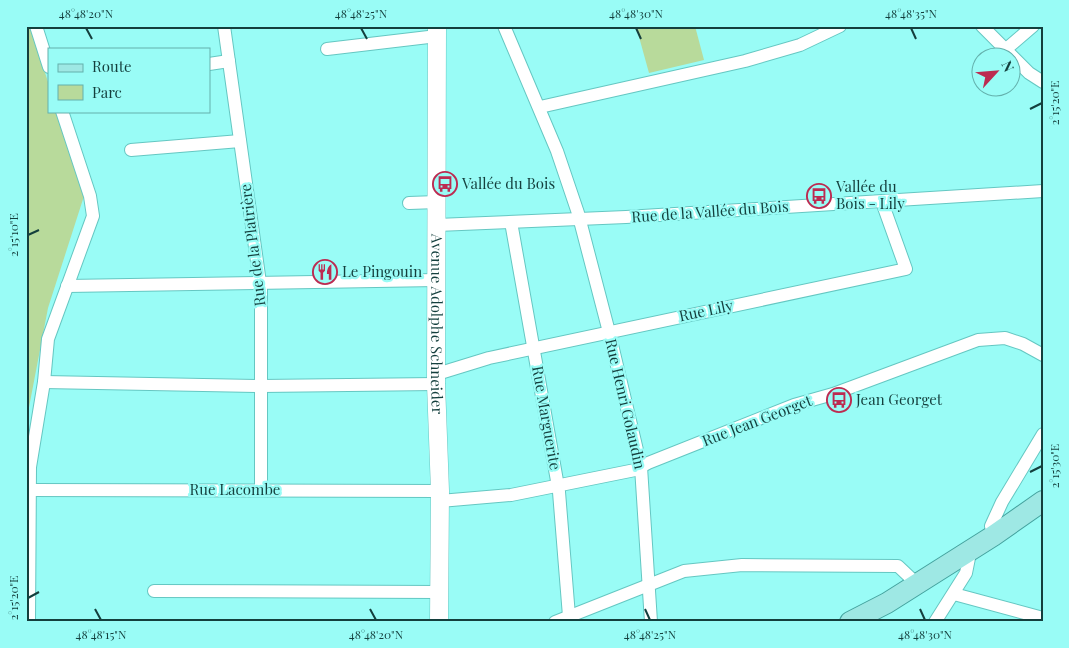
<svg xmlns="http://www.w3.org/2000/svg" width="1069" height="648" viewBox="0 0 1069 648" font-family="'Playfair Display',serif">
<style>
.green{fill:#b8da9b}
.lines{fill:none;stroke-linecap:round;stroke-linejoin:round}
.street-casing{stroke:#65c7c2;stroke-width:14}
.secondary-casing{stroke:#65c7c2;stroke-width:19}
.primary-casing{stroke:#44a29e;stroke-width:22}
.street{stroke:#fff;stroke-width:12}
.secondary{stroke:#fff;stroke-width:18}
.primary{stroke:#9ee8e4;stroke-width:20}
.ticks{fill:none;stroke:#143f3d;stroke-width:2}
.labels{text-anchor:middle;stroke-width:4.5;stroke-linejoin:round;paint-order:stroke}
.poi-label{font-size:15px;fill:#143f3d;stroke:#99fcf6;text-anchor:start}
.street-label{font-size:15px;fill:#143f3d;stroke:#99fcf6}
.neatline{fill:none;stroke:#143f3d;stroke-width:2}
.ticks-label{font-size:12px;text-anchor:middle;fill:#143f3d}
</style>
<rect width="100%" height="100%" fill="#99fcf6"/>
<g class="green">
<path d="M26,26H30L49,85V111H58L85,193L48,308L26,423Z"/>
<path d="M636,26H695L704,60L649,73Z"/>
</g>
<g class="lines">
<defs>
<g id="street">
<path d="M36,26L49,67"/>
<path d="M224,26L261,290V490"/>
<path d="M504,26L557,151L578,213L609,332L641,467L651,622"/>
<path d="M982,26L1029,73L1043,82"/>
<path d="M327,49L437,36"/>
<path d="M1005,50L1033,26"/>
<path d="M209,64L229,61"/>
<path d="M540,107L745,61L800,45L840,26"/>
<path d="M131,150L240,141"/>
<path d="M409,203L437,202"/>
<path d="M511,222L559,492L569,616"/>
<path d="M437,225L626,217L1043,191"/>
<path d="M67,286L437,280"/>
<path d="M437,374L489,358L906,269L882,202"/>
<path d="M44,382L261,386L436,384"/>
<path d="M30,490L440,491"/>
<path d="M440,501L511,495L635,470L648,463L794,405L833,394L978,340L1005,338L1023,344L1043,355"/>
<path d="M993,536L991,526L1002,502L1043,434"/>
<path d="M154,591L439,592"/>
<path d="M954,594L1043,618"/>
<path d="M29,622L30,467L44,382L48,339L93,216L90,196L62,111"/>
<path d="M555,622L684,571L742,565L898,566L917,584"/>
<path d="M935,622L966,573L969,558L961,552"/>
</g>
<g id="secondary">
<path id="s1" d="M437,26L436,384L440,491L439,622"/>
</g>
<path id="primary" d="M850,622L887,603L993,536L1043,501"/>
</defs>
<use href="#street" class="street-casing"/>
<use href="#secondary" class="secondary-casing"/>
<use href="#primary" class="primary-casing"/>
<use href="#street" class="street"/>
<use href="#secondary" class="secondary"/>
<use href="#primary" class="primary"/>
</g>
<path class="ticks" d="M86,28L92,39M361,28L367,39M636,28L641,39M911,28L916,39M1030,109L1042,103M28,235L39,230M1030,472L1042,466M28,598L39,592M95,609L101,620M370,609L376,620M645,609L650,620M920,609L925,620"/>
<defs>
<symbol id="bus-ring" viewBox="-11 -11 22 22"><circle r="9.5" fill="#99fcf6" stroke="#bc2b51" stroke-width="1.5"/><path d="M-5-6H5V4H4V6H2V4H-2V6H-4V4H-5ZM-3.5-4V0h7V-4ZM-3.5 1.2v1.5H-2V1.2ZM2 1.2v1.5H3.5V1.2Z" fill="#bc2b51"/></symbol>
<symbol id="restaurant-ring" viewBox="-11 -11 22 22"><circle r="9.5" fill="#99fcf6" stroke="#bc2b51" stroke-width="1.5"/><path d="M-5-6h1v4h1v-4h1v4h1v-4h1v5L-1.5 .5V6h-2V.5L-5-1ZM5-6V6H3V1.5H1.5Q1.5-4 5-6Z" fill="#bc2b51"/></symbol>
</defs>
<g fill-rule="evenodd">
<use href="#bus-ring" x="431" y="170" width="28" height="28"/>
<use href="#bus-ring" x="805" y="182" width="28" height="28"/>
<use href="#restaurant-ring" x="311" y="258" width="28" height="28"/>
<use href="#bus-ring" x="825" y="386" width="28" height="28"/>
</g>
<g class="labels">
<g class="poi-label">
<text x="462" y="189">Vallée du Bois</text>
<text x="836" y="192">Vallée du<tspan x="836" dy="17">Bois - Lily</tspan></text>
<text x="342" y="277">Le Pingouin</text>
<text x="856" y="405">Jean Georget</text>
</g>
<g class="street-label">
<text transform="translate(710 212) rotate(-4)" y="5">Rue de la Vallée du Bois</text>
<text transform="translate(253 245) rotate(-97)" y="5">Rue de la Platrière</text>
<text transform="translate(706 311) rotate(-12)" y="5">Rue Lily</text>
<text dy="5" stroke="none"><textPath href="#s1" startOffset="298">Avenue Adolphe Schneider</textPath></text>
<text transform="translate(625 404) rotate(77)" y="5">Rue Henri Golaudin</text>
<text transform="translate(546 418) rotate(80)" y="5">Rue Marguerite</text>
<text transform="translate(757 421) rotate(-21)" y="5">Rue Jean Georget</text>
<text x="235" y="495">Rue Lacombe</text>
</g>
</g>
<rect width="1069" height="648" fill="none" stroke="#99fcf6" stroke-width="55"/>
<rect x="48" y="48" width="162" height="65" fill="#99fcf6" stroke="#64b0ac"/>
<rect x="58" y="64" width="25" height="8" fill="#9ee8e4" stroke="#64b0ac"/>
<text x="92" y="72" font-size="15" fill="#143f3d">Route</text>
<rect x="58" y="85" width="25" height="15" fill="#b8da9b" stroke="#64b0ac"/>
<text x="92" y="98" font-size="15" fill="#143f3d">Parc</text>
<g transform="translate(996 72) rotate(64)"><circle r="24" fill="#99fcf6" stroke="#64b0ac"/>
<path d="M0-4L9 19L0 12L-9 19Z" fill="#bc2b51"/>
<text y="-8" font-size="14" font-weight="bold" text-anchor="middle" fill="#143f3d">N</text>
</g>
<rect x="28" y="28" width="1014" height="592" class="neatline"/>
<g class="ticks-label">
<text x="86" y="18">48°48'20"N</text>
<text x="361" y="18">48°48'25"N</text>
<text x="636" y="18">48°48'30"N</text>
<text x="911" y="18">48°48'35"N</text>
<text transform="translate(1055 103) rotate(-90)" y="4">2°15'20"E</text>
<text transform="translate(14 235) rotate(-90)" y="4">2°15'10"E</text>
<text transform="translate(1055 466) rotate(-90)" y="4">2°15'30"E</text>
<text transform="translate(14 598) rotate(-90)" y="4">2°15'20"E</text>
<text x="101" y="639">48°48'15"N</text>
<text x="376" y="639">48°48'20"N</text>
<text x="650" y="639">48°48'25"N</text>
<text x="925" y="639">48°48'30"N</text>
</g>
</svg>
